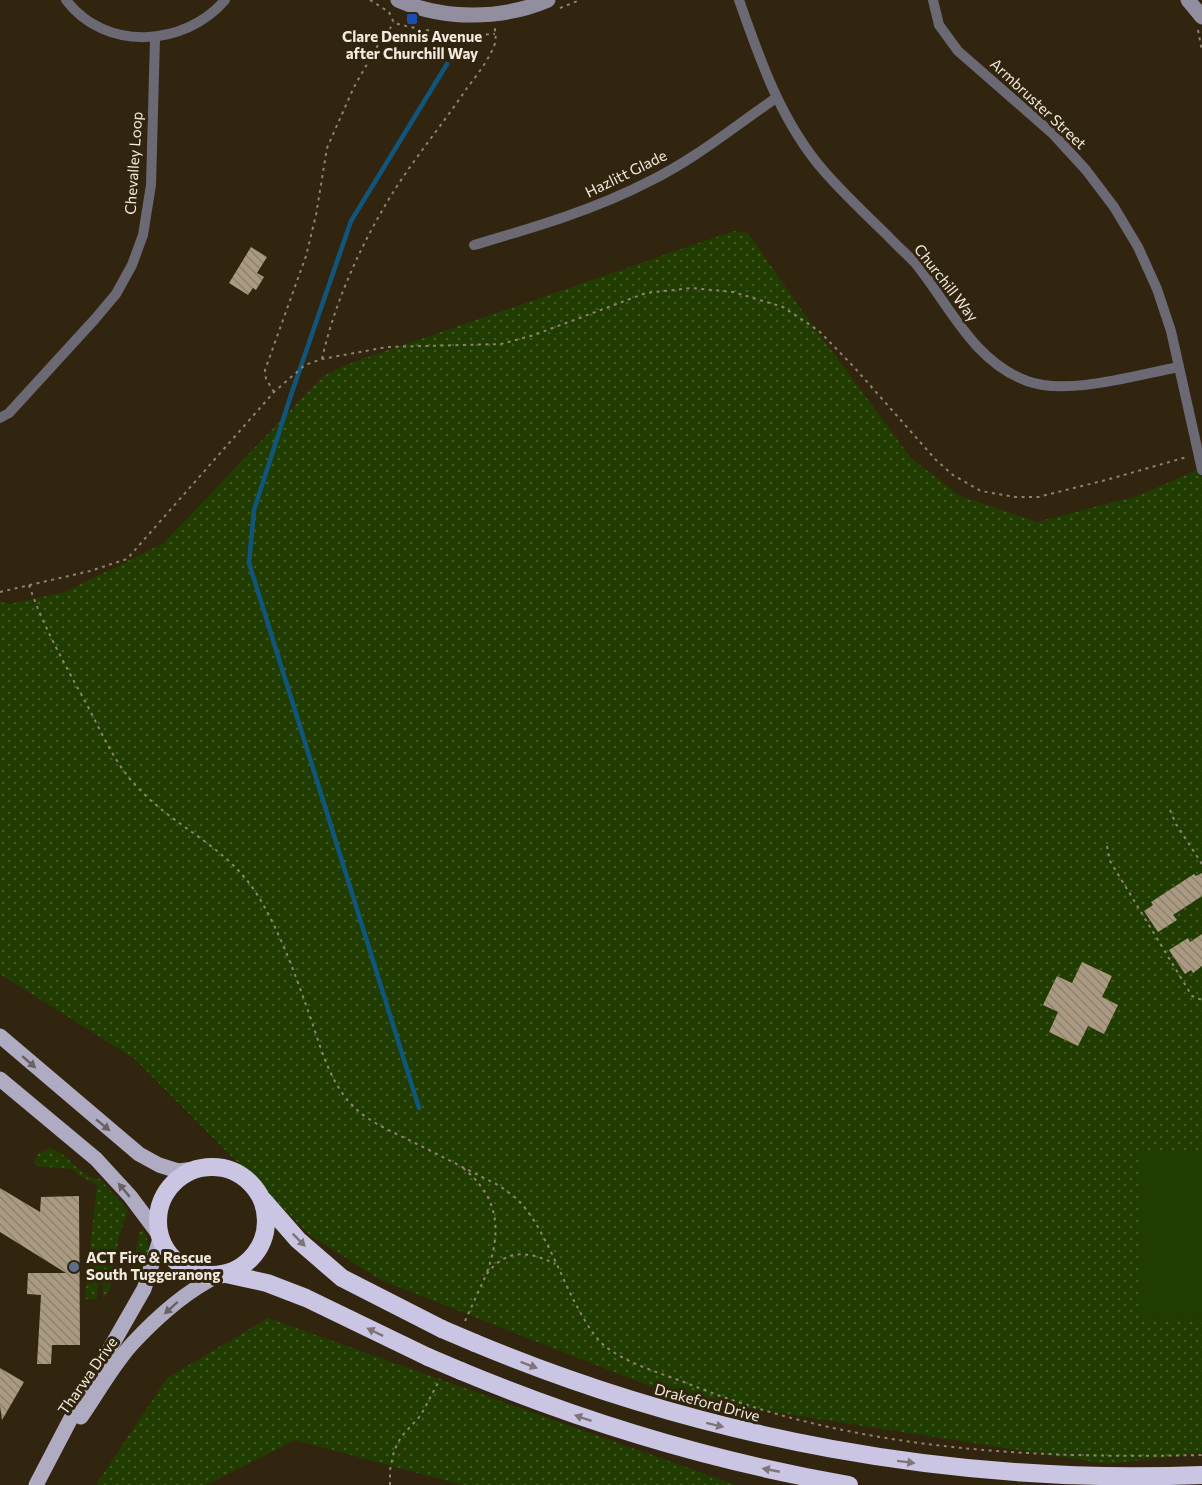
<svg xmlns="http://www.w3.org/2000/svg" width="1202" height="1485" viewBox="0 0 1202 1485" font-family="Commissioner,sans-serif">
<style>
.grass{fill:url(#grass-dots)}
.garden{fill:#213c00}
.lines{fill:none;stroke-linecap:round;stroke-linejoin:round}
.stream{stroke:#10567c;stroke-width:4.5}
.building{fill:url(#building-back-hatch)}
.path{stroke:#8e8372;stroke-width:2;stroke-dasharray:3 4.5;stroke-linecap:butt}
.street{stroke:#6b6974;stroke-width:10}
.secondary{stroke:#918ea0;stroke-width:15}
.primary{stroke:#afabc2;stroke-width:15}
.highway{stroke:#cac5e2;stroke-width:18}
.highway-bridge{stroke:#cac5e2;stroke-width:18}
.oneway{fill:#6a6160}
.oneway2{fill:#7e7578}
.transit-dot{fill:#1a4fb4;stroke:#31250f;stroke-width:2}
.service-dot{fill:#5c6f8a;stroke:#31250f;stroke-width:2}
.labels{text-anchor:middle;stroke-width:6;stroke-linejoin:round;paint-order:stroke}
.poi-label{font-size:15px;font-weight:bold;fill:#f2eadd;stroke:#31250f}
.street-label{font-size:15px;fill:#f2eadd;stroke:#31250f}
</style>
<defs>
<pattern id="grass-dots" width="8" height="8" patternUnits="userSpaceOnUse" patternTransform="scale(1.5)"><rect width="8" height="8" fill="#213c00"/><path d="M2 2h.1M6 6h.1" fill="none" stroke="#425825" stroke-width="1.8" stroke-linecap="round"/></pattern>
<pattern id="building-back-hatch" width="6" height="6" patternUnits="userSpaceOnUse" patternTransform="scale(1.5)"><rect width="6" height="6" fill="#ab9a82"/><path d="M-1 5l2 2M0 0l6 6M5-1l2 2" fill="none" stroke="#8e816f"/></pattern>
</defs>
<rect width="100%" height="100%" fill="#31250f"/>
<g class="grass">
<path d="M734,231L748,233L800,308L911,458L960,496L1037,522L1137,496L1202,468V1453L1108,1464L677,1397L381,1280L310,1235L135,1059L0,974V602L10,604L65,592L164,543L323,376L351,363Z"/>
<path d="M49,1148C69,1152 79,1179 100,1179L128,1210L119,1237L110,1287L108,1293L103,1297V1287L101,1284L98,1285L97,1299H85L97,1185L79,1175L72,1169L36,1166L34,1163L38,1154Z"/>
<path d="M143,1230C151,1244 150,1255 143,1269L134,1265L139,1233Z"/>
<path d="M268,1318L736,1485H463L295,1440L206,1485H96L167,1378Z"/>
</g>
<path class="garden" d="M1142,1152H1202V1319L1139,1318Z"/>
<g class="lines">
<path class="stream" d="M419,1108L249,563L254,510L292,392L351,221L447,64"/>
</g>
<g class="building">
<path d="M251,247L267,257L257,273L264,277L256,290L253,288L248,295L229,283Z"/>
<path d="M1202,873V896L1173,915L1177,920L1158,932L1144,911L1153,905L1151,902L1194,874L1196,876Z"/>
<path d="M1202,934V966L1193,973L1191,970L1185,974L1169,950L1188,938L1190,942Z"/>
<path d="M1082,962L1112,976L1102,997L1118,1005L1104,1034L1088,1026L1078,1046L1049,1032L1058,1012L1043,1005L1057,976L1072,983Z"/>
<path d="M0,1188L40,1212L41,1197L79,1196L80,1345H52L51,1364H37L41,1295L27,1294L28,1273H66L0,1232Z"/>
<path d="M0,1368L24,1382L2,1420L0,1406Z"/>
</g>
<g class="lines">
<g class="path">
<path d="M370,0L389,12L394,23C428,32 460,36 495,34"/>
<path d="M560,8L580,0"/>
<path d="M1198,30L1202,51"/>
<path d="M322,359C334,305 358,251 386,204C410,163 441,127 467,88C477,75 488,61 494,46C497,40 495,35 495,28"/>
<path d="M274,392L266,379L265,370L306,256L316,215L327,148L354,87L378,45L394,23"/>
<path d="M29,585C43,626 65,665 86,703C102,733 116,767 141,791C179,830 228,847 258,896C279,930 294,971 307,1008C320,1043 328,1083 356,1109C371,1123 393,1132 411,1141C441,1156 470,1171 500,1186C506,1191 513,1195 518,1200C541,1223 558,1269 573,1299C582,1315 591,1335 606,1347C630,1365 661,1373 689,1384C852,1450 1028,1459 1202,1455"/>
<path d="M0,592L90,571L127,559L274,392L305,365L322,359L387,347L501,344L534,335L646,293L692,288L733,292L783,307L819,331L853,366L936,460L953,475L981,491L1015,497H1038L1106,480L1187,457"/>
<path d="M1170,810L1176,824L1202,864"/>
<path d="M1107,846L1110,861L1192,996L1202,1000"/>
<path d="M463,1168C500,1198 502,1232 486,1275C506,1248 529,1251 555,1264"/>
<path d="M465,1321L486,1275"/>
<path d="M390,1485V1470L394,1451L401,1437L421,1415L440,1379"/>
</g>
<g class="street">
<path d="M66,0C105,52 185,47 225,0"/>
<path d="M739,0C760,60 781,121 823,170C843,193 865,214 887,235C896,245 907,254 916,264C950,306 973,361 1027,381C1068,396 1136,375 1179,367"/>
<path d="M933,0L939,25L958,51L1053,134L1086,170L1114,207L1138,247L1157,289L1171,331L1202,470"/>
<path d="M474,245C535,227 594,210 650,181C695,159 735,126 776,98"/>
<path d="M0,418L9,413L95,319L116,294L132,265L143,235L151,185L155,38"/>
</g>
<g class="secondary">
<path d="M398,0C444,20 501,20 548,0"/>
<path d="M1188,0L1202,17"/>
</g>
<g class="primary">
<path d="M0,1036L139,1154L159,1165L178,1171L203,1168"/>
<path d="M0,1079L96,1159L130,1196L160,1236"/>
<path d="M81,1417C97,1394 113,1365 132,1344C157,1317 186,1291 219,1275"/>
<path d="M36,1485L81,1399L144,1289L160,1239"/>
</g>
<g class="highway">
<circle cx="212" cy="1221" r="54"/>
<path d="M263,1200L298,1240L342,1278L442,1329"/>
<path d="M226,1274L267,1283L306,1298L428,1357"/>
<path d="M475,1343C705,1439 953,1485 1202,1475"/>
<path d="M461,1371C586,1423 715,1462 849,1485"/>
</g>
<g class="highway-bridge">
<path d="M442,1329L475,1343"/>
<path d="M428,1357L461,1371"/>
</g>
</g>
<defs><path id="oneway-solid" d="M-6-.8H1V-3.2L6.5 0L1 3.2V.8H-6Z" transform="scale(1.5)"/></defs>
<g class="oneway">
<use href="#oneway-solid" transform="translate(29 1062) rotate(41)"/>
<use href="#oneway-solid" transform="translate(103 1125) rotate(39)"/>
<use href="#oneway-solid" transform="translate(124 1190) rotate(-130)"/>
<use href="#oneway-solid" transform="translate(171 1308) rotate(138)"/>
</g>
<g class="oneway2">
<use href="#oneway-solid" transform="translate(299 1240) rotate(45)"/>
<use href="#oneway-solid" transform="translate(375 1332) rotate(-154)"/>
<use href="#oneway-solid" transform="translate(529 1365) rotate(21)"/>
<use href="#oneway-solid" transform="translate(583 1418) rotate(-161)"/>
<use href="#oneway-solid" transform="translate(715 1425) rotate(14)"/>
<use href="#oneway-solid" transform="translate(906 1462) rotate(7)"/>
<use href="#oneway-solid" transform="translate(771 1470) rotate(-169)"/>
</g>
<rect class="transit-dot" x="406" y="13" width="12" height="12" rx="3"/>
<circle class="service-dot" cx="74" cy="1267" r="6"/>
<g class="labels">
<g class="poi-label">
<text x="412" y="42">Clare Dennis Avenue<tspan x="412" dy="17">after Churchill Way</tspan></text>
<text x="86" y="1263" text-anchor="start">ACT Fire &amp; Rescue<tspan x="86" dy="17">South Tuggeranong</tspan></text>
</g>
<g class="street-label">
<text transform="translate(1038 104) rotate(43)" y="5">Armbruster Street</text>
<text transform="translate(134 163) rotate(-86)" y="5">Chevalley Loop</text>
<text transform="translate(626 174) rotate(-26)" y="5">Hazlitt Glade</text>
<text transform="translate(946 283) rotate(52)" y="5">Churchill Way</text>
<text transform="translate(88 1376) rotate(-55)" y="5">Tharwa Drive</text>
<text transform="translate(707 1403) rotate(15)" y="5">Drakeford Drive</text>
</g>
</g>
</svg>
